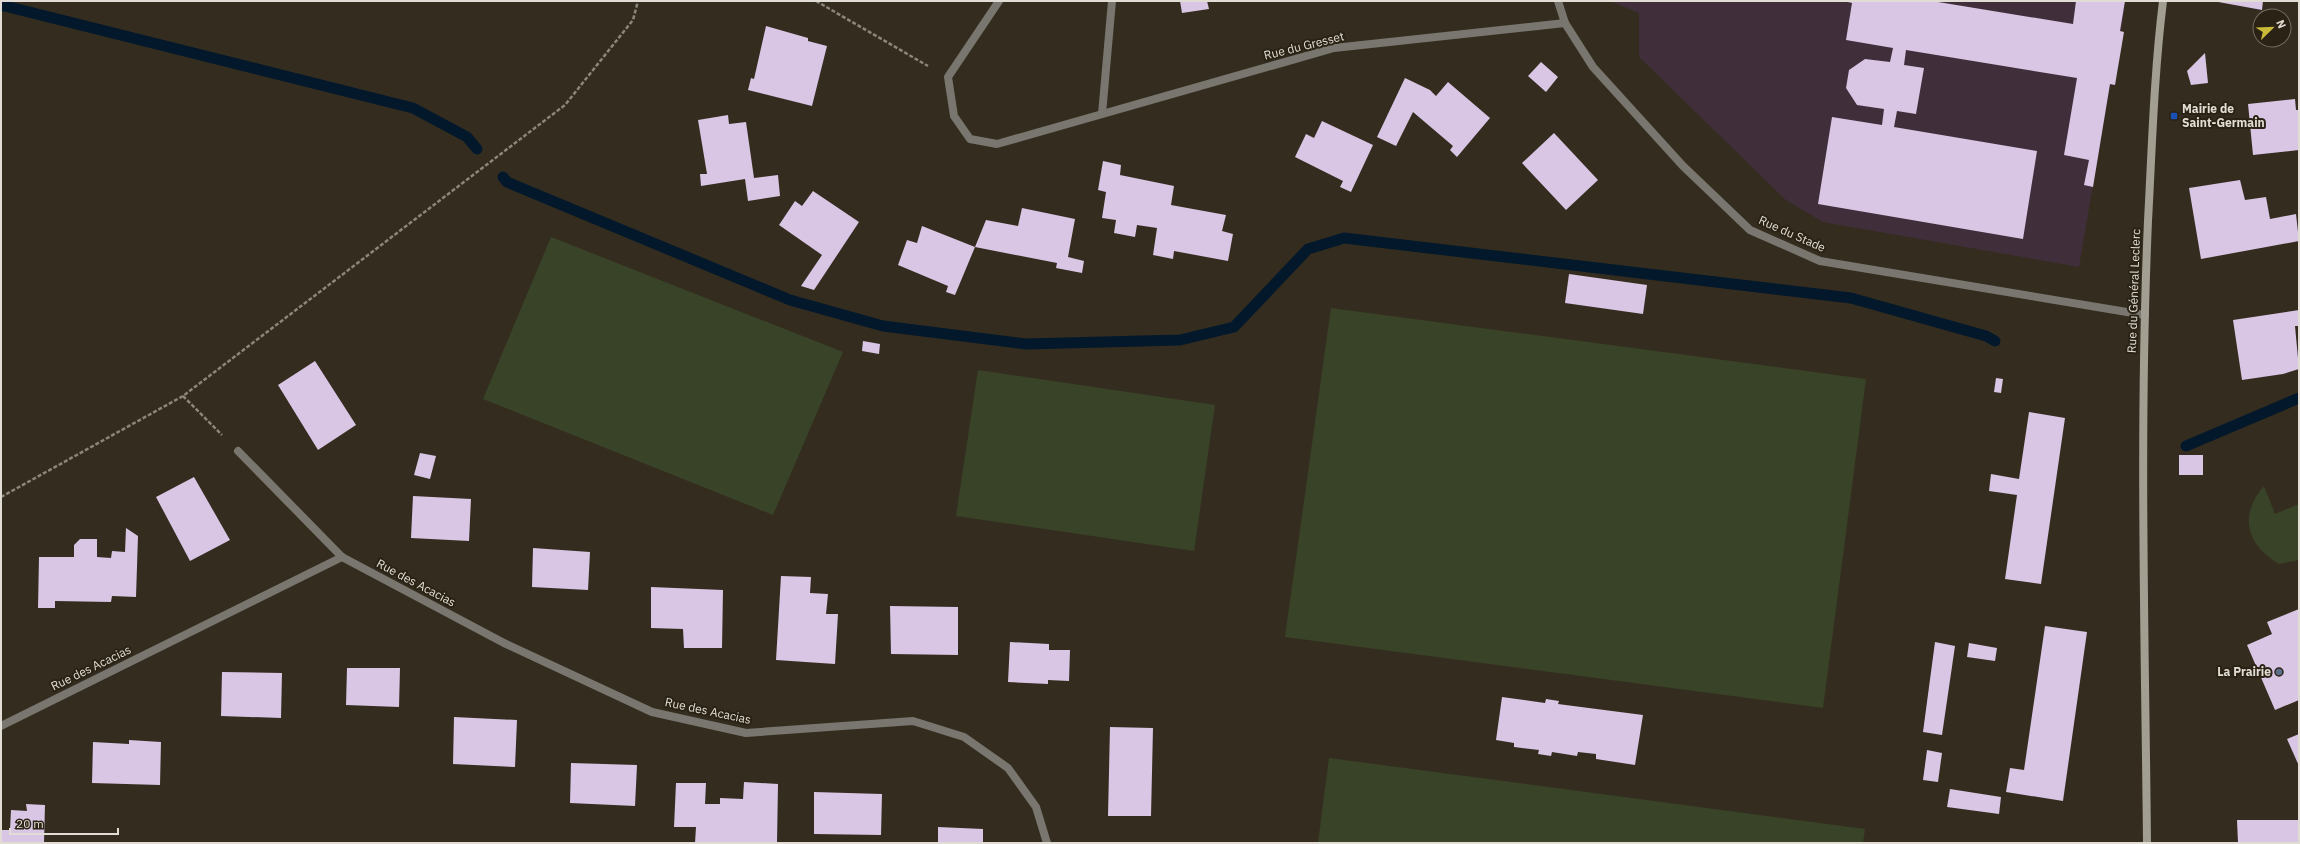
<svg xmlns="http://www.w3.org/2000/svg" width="2300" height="844" viewBox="0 0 2300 844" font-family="'IBM Plex Sans',sans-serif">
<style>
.education{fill:#402f3a}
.green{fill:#394328}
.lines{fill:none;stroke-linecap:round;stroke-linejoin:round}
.stream{stroke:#03182b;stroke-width:11}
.building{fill:#d9c5e4}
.path{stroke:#8c867a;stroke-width:2.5;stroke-dasharray:4 2;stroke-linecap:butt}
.street{stroke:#78766e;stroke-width:8}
.secondary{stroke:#a29e92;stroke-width:8}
.transit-dot{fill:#1a4fb4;stroke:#2a2315;stroke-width:1.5}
.service-dot{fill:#5c6f8a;stroke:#2a2315;stroke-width:1.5}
.labels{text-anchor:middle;stroke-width:4;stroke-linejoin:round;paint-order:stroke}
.street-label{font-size:12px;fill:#e2ddd4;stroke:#2a2315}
.poi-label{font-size:12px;font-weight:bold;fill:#e2ddd4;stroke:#2a2315;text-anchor:start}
</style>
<rect width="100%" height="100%" fill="#342d1f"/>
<path class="education" d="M1610,1H2125L2115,85H2110L2079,267L1823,222L1786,200L1639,57V13Z"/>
<g class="green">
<path d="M551,237L843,352L773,515L483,399Z"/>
<path d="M1331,308L1866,379L1823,708L1285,637Z"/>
<path d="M978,370L1215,405L1194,551L956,516Z"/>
<path d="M2264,486L2275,514L2299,504V560L2279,564C2247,545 2238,516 2264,486Z"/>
<path d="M1329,758L1865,829L1863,843H1318Z"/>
</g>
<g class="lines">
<g class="stream">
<path d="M1,5L413,108L467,137L477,149"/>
<path d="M503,177L507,182L790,300L883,326L1026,344L1180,340L1234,327L1308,249L1344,238L1851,298L1986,336L1995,341"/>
<path d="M2186,446L2299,398"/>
</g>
</g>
<g class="building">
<path d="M1180,1H1207L1209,9L1182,13Z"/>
<path d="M1844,1H1932L2073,24L2076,1H2125L2120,31L2124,32L2115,85L2110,84L2093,187L2084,185L2089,160L2064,155L2077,78L1906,50L1904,65L1924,68L1916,114L1897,111L1894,127L2037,151L2023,239L1818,204L1832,117L1882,125L1884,109L1857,105L1846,88L1849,70L1865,59L1890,62L1893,48L1846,40L1852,3Z"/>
<path d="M2213,1H2263L2262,10Z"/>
<path d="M766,26L808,38V41L827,46L812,106L748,90L751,78L754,79Z"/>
<path d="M2205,53L2208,83L2191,85L2187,71Z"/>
<path d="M1541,62L1558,77L1546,92L1528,76Z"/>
<path d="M1405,78L1430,90L1436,96L1448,82L1490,118L1457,157L1450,150L1453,146L1413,112L1396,146L1377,137Z"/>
<path d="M2295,99L2296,110H2299V150L2253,155L2248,104Z"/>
<path d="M728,115L729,124L746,122L754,178L778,175L780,196L748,201L745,179L701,186L700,174H707L698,120Z"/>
<path d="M1322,121L1373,145L1351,192L1340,187L1343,181L1295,157L1306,134L1314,138Z"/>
<path d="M1554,133L1598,180L1566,210L1522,163Z"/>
<path d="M1103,161L1121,165L1120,175L1174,186L1171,205L1226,215L1222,231L1233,234L1228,261L1174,251L1173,259L1153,255L1157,228L1137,225L1135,237L1114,233L1116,220L1102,218L1106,192L1098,190Z"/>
<path d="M2240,180L2245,200L2266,197L2270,219L2296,214L2299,241L2201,259L2189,188Z"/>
<path d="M813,191L859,222L814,290L801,286L822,255L779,225L795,201L802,206Z"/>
<path d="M1022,208L1075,219L1068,257L1084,261L1082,273L1056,268L1057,263L975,247L986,220L1018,226Z"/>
<path d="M922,226L975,247L955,295L946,292L948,286L898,265L907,240L917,243Z"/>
<path d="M1569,274L1647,285L1643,314L1565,303Z"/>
<path d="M2299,310V326H2295L2299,369L2283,374L2242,380L2233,320Z"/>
<path d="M863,341L880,344L879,354L862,351Z"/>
<path d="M315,361L356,425L318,450L278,385Z"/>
<path d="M1996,378L2003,379L2001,393L1994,392Z"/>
<path d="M2029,412L2065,418L2041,584L2005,579L2017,495L1989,491L1991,474L2019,479Z"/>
<path d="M420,453L436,456L430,479L414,475Z"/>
<rect x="2179" y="455" width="24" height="20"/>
<path d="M194,477L230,540L190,561L156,497Z"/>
<path d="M413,496L471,499L469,541L411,538Z"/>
<path d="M126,528L138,536L136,597L112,596L111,602L55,601V608H38L39,557H74V545L80,539H97V557L111,558L112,551L125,552Z"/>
<path d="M533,548L590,552L588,590L532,587Z"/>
<path d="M781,576L811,577L810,593L828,594L826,614H838L835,664L776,660Z"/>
<path d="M651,587L723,590L722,648H684L683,629L651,628Z"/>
<path d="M890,606L958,607V655L891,654Z"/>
<path d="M2299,609V700L2275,710L2247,645L2272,634L2267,622Z"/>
<path d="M2045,626L2087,632L2063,801L2006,792L2010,768L2024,770Z"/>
<path d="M1010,642L1049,644V650H1070L1069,681L1048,680V684L1008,682Z"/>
<path d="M1935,642L1955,646L1942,735L1923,732Z"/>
<path d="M1969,643L1997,648L1995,661L1967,657Z"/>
<path d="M347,668H400L399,707L346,705Z"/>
<path d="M222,672L282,673L281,718L221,716Z"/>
<path d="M1502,697L1545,703L1546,699L1559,701L1558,704L1643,715L1635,765L1596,759V754L1578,752L1577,756L1552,752L1551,756L1538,754L1539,750L1514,747V743L1496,740Z"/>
<path d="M454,717L517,720L515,767L453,764Z"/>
<path d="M1110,727L1153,728L1151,816H1108Z"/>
<path d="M2299,734V766L2287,739Z"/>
<path d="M129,740L161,742L160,785L92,783L93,742L129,744Z"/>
<path d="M1927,750L1942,753L1938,782L1923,780Z"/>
<path d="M571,763L637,765L635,806L570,803Z"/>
<path d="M744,782L778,784L777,843H695L696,827H674L676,783H706L705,804H720V798L743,799Z"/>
<path d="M1950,789L2001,797L1999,814L1947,807Z"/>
<path d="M814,792L882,794L881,835L814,834Z"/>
<path d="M26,804L45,805L44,843H1V830H10L11,810L27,811Z"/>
<path d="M2237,820H2299V843H2238Z"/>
<path d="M938,827L983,829V843H938Z"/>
</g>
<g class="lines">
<g class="path">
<path d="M816,1L928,66"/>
<path d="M183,396L222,435"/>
<path d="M1,497L183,396L565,105L633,20L638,1"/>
</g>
<g class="street">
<path d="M999,1L948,77L954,116L970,139L997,144L1334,48L1565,23"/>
<path d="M1558,1L1565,23L1593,67L1683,166L1750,230L1820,261L2145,315"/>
<path d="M1102,114L1112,1"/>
<path d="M238,451L342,557L504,643L652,712L746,733L913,721L964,737L1008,768L1036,807L1047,843"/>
<path d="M1,726L342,557"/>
</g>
<path class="secondary" d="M2147,843C2145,636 2139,428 2148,221C2152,147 2154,74 2163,1"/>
</g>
<rect class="transit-dot" x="2170" y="112" width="8" height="8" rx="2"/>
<circle class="service-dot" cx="2279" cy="672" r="4"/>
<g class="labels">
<g class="street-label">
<text transform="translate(1304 46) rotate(-14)" y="4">Rue du Gresset</text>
<text transform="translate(1792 234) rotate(24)" y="4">Rue du Stade</text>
<text transform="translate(2134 291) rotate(-88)" y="4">Rue du Général Leclerc</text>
<text transform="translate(416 583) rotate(28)" y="4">Rue des Acacias</text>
<text transform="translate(91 668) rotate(-26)" y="4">Rue des Acacias</text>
<text transform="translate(708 711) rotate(12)" y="4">Rue des Acacias</text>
</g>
<g class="poi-label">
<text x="2182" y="113">Mairie de<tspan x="2182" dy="14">Saint-Germain</tspan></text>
<text x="2271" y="676" text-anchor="end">La Prairie</text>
</g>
</g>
<rect width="2300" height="844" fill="none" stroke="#e2ddd4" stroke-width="4"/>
<g transform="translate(2272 28) rotate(67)"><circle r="19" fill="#2a2315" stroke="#746d61"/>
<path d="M0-3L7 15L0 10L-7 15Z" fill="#caba3a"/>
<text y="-6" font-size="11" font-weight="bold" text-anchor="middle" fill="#e2ddd4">N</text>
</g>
<path d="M10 828v6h108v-6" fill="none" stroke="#e2ddd4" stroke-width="2"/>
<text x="16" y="828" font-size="12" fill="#e2ddd4" stroke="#2a2315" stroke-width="3" paint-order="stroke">20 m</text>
</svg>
